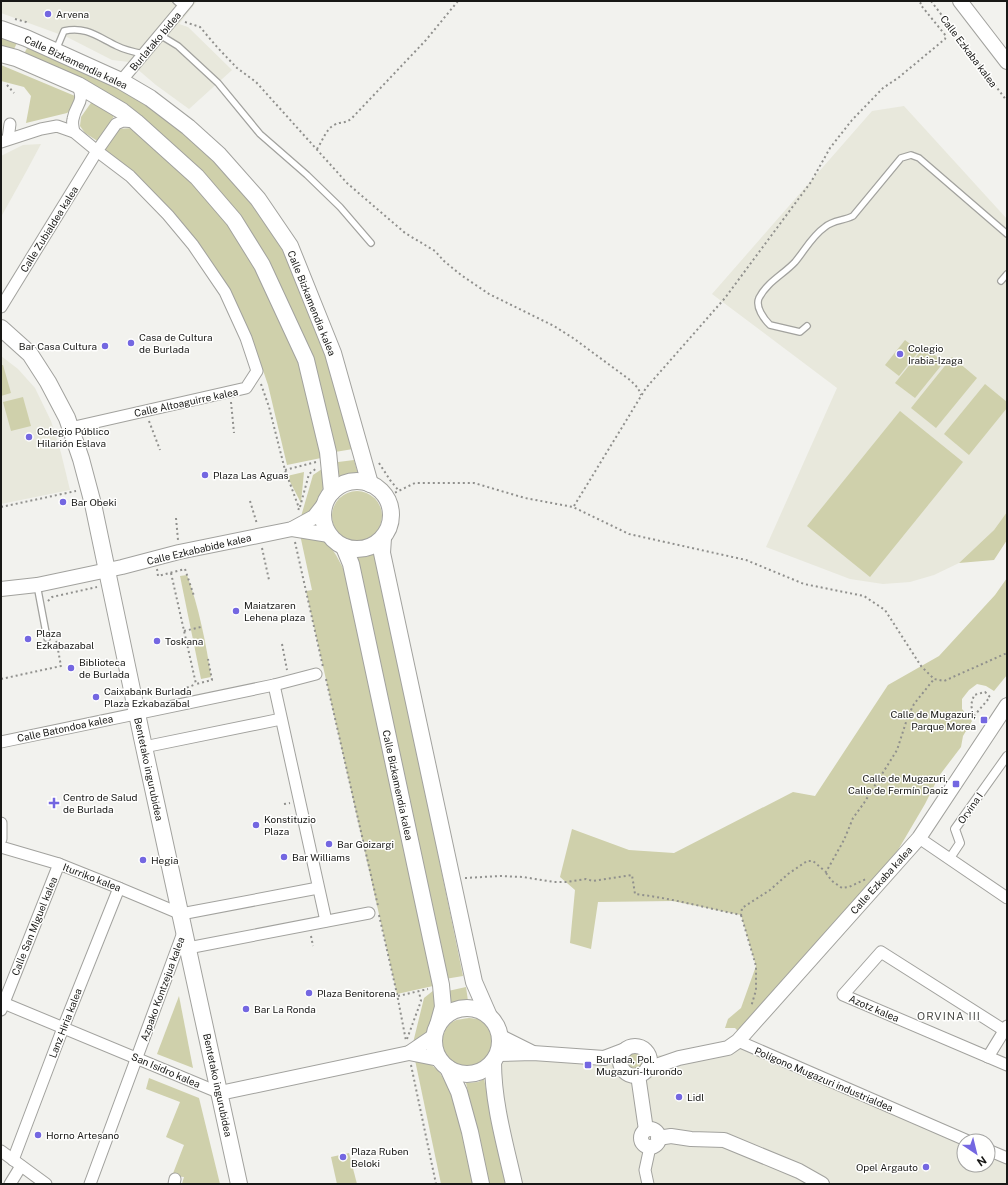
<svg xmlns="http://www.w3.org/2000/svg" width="1008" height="1185" viewBox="0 0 1008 1185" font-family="'Public Sans',sans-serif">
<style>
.built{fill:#e8e8dc}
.green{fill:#cfd0ab}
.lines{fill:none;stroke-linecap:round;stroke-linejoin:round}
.service-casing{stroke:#a2a29e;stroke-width:8}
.pedestrian-casing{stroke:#a2a29e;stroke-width:10}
.minor-casing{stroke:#a2a29e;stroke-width:13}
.tertiary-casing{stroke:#a2a29e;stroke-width:16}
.secondary-casing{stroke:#a2a29e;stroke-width:18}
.path{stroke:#90908d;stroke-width:2;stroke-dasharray:2 3;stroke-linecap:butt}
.service{stroke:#fff;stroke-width:5.5}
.pedestrian{stroke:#fff;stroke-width:8}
.minor{stroke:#fff;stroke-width:11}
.tertiary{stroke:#fff;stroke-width:14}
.secondary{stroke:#fff;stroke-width:16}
.poi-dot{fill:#7467e1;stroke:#fffffe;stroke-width:1.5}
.labels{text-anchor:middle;stroke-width:3;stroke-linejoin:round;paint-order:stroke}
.poi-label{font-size:10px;fill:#181816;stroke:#fffffe;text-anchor:start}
.street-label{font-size:10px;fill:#181816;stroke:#fffffe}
.neighbourhood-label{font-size:11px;letter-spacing:1px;fill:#4e4f4b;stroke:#fffffe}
</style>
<rect width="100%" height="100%" fill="#f2f2ee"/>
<g class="built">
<path d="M1,1H197L179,24L188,27L232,70L189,109L156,85L129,62L112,60L67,37L1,13Z"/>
<path d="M904,106L1007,219V512L994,530L959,563L934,575L910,582L883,584L850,579L766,547L837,388L712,294L872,111Z"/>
<path d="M41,144L26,172L1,217V156L23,145Z"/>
<path d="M1,356L18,369L35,388L51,421L61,453L70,490L1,504Z"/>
<path d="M738,1041L964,1141V1165H988V1150L1007,1158V1184H506L484,1079L505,1056L703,1055Z"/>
</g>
<g class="green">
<path d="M1,36L18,41L13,51L1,47Z"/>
<path d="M28,46L78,67L148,104L215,160L251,204L283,250L319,327L353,449L335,452L304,341L291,309L274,273L199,171L170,141L145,121L86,81L60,68L24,54Z"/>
<path d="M1,65L75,96L77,105L67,113L26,123L31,96L24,87L1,81Z"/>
<path d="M93,100L114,116L99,142L85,133L80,126L81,117Z"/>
<path d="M133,128L198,188L227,223L253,258L289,336L303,376L321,458L287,465L268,385L252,338L232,296L188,230L151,192L104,150L117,129Z"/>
<path d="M905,340L919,351L899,376L885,365Z"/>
<path d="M924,347L944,362L915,398L895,383Z"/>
<path d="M952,357L977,378L936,428L911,408Z"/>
<path d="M1,365H3L11,393L1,396Z"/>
<path d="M985,384L1007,402V408L969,455L944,434Z"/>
<path d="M23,397L31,426L11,431L3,402Z"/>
<path d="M900,411L963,462L870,577L807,526Z"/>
<path d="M354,460L358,474L347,475L339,478L338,462Z"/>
<path d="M325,467L324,486L312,511L300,520L313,475Z"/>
<path d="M304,472L301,503L287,476Z"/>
<circle cx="357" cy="516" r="25"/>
<path d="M1007,512V540L994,560L959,563L994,530Z"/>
<path d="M299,530L325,539L336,555L344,570L433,986L397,994L306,591L312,590Z"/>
<path d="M376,553L463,976L445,979L356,557H366Z"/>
<path d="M187,575C199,608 206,643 211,677L201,679L180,576Z"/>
<path d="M1007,578V675L994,691L986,686L977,684L969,690L962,699V709L972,721L963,736L961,747L939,776L925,804L898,850L831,928L738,1031L735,1028H725L728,1019L741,1008L756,966L741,915L673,901L598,902L591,949L570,943L575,890L560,877L572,829L629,850L674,853L793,792L815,796L888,685L939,656L995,595Z"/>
<path d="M466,987L468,1001L449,1005L448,991Z"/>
<path d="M434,990C434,995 436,999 436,1003C436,1019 426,1040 412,1047L424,998Z"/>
<path d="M179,996L193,1068L157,1054Z"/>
<path d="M469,1018C472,1018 478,1019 481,1020C483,1022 485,1025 487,1027C506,1049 470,1082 448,1058C439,1048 441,1028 454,1021C458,1019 464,1019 469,1018Z"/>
<path d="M631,1048C643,1048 647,1052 648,1064L638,1074C627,1072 624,1069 622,1058Z"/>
<path d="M415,1060L426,1061L438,1070L454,1095L475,1184H441Z"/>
<path d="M149,1078L199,1098L220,1184H182L184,1177L172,1176L184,1145L166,1137L180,1102L146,1089Z"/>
<path d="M484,1079L506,1184H488L466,1083L478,1082Z"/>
<path d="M349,1153L357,1184H337L331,1157Z"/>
</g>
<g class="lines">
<defs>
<g id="service">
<path d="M176,1L183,7"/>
<path d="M160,35L178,46L218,83L260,134L307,175L340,207L371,243"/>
<path d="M56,50L64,31C86,26 98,37 117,46C125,50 134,52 143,54"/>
<path d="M1001,281L1007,274"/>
<path d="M807,326L800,332L770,325C764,319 755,307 759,298C767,282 784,274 795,262C805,250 812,236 825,227C833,220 843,221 853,216L901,158L911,155L919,158L1007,234"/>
<path d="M37,585L47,638"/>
</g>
<path id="pedestrian" d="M950,858L960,843L955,829L1007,756"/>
<g id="minor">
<path d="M121,81L188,1"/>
<path d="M74,132C73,128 72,123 73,119C76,102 85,105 78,85"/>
<path d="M8,139L10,124"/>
<path d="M1,142L41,129L57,126L74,132L97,151L1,307"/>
<path d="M70,428L246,388L257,371L246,338L225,292L193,245L168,215L130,176L97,151L116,124L123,121L136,122"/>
<path d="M274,685L326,921"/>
<path d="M1,742L274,685L316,674"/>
<path d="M144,747L281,719"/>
<path d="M1,823V839"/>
<path d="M919,838L1007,898"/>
<path d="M1,847L59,864L119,888L181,914L318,888"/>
<path d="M188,948L369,913"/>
<path d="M1,1002L220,1093"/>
<path d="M1,1010L59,864"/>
<path d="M1007,1032L881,952L843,995L1007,1065"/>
<path d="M738,1041L968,1141"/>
<path d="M988,1057L1007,1026"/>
<path d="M988,1150L1007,1158"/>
<path d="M1,1151L46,1184"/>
<path d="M13,1160L63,1028L119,888"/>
<path d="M10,1184L21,1166"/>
<path d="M90,1184L184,930"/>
<path d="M174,1184L175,1179"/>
<path d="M648,1184L645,1170L650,1147"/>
</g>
<g id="tertiary">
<path d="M960,1L1007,62"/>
<path d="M292,529L329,535"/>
<path d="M1,589L37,585L122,567L179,552L292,529L314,517L325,503"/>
<path d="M501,1037L531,1052"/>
<circle cx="635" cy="1061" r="15"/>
<path d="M409,1053L439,1059"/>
<path d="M498,1054L533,1053L604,1058L625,1050"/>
<path d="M647,1069L679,1058L728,1048L738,1041L919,838L1007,705"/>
<path d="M638,1075L646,1130"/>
<path d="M220,1093L409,1053L434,1036"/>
<circle cx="650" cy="1138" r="9"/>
<path d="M658,1138L671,1136L691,1139L724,1140L799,1171L822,1184"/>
</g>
<g id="secondary">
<path d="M1,29L26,38L121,81L150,98L188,127L219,155L258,199L290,246L333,353L370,484"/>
<path d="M1,54L16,58L78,85L122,111L136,122L197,177L234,220L262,265L306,360L328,452L332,492"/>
<path d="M1,328L30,354L48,382L67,418L81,459L93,504L144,747L239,1184"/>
<circle cx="357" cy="515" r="34"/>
<path d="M383,538L382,553L474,982L488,1014"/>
<path d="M344,547L351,564L441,985L443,1007L438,1025"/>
<circle cx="467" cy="1041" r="33"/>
<path d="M493,1062C493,1103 505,1144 514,1184"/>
<path d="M448,1068L459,1092L470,1132L481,1184"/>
</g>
</defs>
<use href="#service" class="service-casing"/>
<use href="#pedestrian" class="pedestrian-casing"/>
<use href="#minor" class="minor-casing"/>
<use href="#tertiary" class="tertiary-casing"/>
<use href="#secondary" class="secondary-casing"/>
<g class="path">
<path d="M931,1L1007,101"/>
<path d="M15,19L26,22L28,24"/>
<path d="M185,22L200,27L217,47L237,68L256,82L347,183L405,233L435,251L444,261L461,275L489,294L554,326L573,338L630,380L638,388L641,395"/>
<path d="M7,85L14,93"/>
<path d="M317,149C322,142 326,129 334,125C341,121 346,124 352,118L426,40L458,1"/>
<path d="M261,384L269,407L285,470L299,508L298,511"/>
<path d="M231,402L234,433"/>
<path d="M149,421L160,450"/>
<path d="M379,463L390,480L399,491"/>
<path d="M285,470L316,462"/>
<path d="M386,497L415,483H474L525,498L573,507L629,534L746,560L804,584L864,596L885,610L921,666L934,679L944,681L1007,653"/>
<path d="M250,501L257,524"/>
<path d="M574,506L646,388L725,298L811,182L830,148L852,120L883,88L898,78L945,39L946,36L920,4L922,1"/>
<path d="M1,507L76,491"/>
<path d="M300,507L309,474L317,468"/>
<path d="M176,518L178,540"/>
<path d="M295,542L323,667"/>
<path d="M262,548L269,580"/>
<path d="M157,569L158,576L185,569L194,596"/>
<path d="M171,573L196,684L212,680L208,659"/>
<path d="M48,601L52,597L97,587"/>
<path d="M184,631L201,627"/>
<path d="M282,644L287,670"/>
<path d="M1,679L61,666L56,639"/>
<path d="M326,679L378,906"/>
<path d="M187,692L186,688L196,684"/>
<path d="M985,692L990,697L974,716L971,705L974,695Z"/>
<path d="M284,804L290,803"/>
<path d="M826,873L832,881L842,888L849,887L866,879"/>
<path d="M465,878L500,876L523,877L554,882H566L586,879L593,881L632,875L635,894C671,898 706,908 741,915L742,908L770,890L788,874L807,861H813L826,872L844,840L853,818L864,803L897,750L908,716L914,704L934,679"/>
<path d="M379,915L397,994L406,1041"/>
<path d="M741,915L756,966V990L751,1007"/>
<path d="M311,936L313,946"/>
<path d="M398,996L428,989"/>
<path d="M407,1039L421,1001L419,992"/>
<path d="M411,1065L436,1184"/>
</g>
<use href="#service" class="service"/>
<use href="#pedestrian" class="pedestrian"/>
<use href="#minor" class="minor"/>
<use href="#tertiary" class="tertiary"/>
<use href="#secondary" class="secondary"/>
</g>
<g class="poi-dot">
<circle cx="48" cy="14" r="4"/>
<circle cx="131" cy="343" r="4"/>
<circle cx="105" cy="346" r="4"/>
<circle cx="900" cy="354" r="4"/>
<circle cx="29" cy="437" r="4"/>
<circle cx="205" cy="475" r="4"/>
<circle cx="63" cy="502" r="4"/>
<circle cx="236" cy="611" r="4"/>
<circle cx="28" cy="639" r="4"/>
<circle cx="157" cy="641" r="4"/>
<circle cx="71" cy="668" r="4"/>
<circle cx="96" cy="697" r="4"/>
<rect x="980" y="716" width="8" height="8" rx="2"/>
<rect x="952" y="780" width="8" height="8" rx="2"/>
<path d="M52 797h4v4h4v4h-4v4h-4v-4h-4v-4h4z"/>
<circle cx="256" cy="825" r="4"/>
<circle cx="329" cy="844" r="4"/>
<circle cx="284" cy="857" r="4"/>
<circle cx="143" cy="860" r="4"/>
<circle cx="309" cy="993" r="4"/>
<circle cx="246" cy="1009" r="4"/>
<rect x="584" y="1061" width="8" height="8" rx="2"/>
<circle cx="679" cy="1097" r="4"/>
<circle cx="38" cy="1135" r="4"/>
<circle cx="343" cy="1157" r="4"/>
<circle cx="926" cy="1167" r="4"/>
</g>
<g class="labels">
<g class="poi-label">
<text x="56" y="18">Arvena</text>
<text x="139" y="341">Casa de Cultura<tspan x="139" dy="12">de Burlada</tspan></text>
<text x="97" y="350" text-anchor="end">Bar Casa Cultura</text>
<text x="908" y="352">Colegio<tspan x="908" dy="12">Irabia-Izaga</tspan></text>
<text x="37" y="435">Colegio Público<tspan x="37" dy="12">Hilarión Eslava</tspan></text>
<text x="213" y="479">Plaza Las Aguas</text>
<text x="71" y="506">Bar Obeki</text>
<text x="244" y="609">Maiatzaren<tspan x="244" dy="12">Lehena plaza</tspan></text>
<text x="36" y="637">Plaza<tspan x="36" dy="12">Ezkabazabal</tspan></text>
<text x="165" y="645">Toskana</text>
<text x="79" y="666">Biblioteca<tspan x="79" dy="12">de Burlada</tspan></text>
<text x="104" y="695">Caixabank Burlada<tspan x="104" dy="12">Plaza Ezkabazabal</tspan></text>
<text x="976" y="718" text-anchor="end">Calle de Mugazuri,<tspan x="976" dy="12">Parque Morea</tspan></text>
<text x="948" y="782" text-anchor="end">Calle de Mugazuri,<tspan x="948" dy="12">Calle de Fermín Daoiz</tspan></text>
<text x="63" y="801">Centro de Salud<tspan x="63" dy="12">de Burlada</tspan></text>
<text x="264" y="823">Konstituzio<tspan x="264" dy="12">Plaza</tspan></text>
<text x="337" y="848">Bar Goizargi</text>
<text x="292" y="861">Bar Williams</text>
<text x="151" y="864">Hegia</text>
<text x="317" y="997">Plaza Benitorena</text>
<text x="254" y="1013">Bar La Ronda</text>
<text x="596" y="1063">Burlada, Pol.<tspan x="596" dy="12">Mugazuri-Iturondo</tspan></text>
<text x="687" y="1101">Lidl</text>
<text x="46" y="1139">Horno Artesano</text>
<text x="351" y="1155">Plaza Ruben<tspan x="351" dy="12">Beloki</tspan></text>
<text x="918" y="1171" text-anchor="end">Opel Argauto</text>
</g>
<g class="street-label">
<text transform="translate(155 41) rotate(-50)" y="4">Burlatako bidea</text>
<text transform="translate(969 51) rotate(53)" y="4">Calle Ezkaba kalea</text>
<text transform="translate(76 62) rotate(25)" y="4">Calle Bizkamendia kalea</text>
<text transform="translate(49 229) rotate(-58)" y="4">Calle Zubialdea kalea</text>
<text transform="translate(312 303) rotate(68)" y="4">Calle Bizkamendia kalea</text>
<text transform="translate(186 402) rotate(-12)" y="4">Calle Altoaguirre kalea</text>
<text transform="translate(199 549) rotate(-13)" y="4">Calle Ezkababide kalea</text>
<text transform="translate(65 728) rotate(-12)" y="4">Calle Batondoa kalea</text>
<text transform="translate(149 769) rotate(78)" y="4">Bentetako ingurubidea</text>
<text transform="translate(398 785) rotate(78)" y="4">Calle Bizkamendia kalea</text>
<text transform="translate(970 808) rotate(-55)" y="4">Orvina I</text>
<text transform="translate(92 877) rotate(21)" y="4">Iturriko kalea</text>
<text transform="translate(881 880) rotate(-48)" y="4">Calle Ezkaba kalea</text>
<text transform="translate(34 926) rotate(-68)" y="4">Calle San Miguel kalea</text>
<text transform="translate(162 989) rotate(-70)" y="4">Azpako Kontzejua kalea</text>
<text transform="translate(874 1008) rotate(23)" y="4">Azotz kalea</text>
<text transform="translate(65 1023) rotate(-69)" y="4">Lanz Hiria kalea</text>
<text transform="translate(166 1070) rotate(23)" y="4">San Isidro kalea</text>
<text transform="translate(824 1079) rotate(23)" y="4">Polígono Mugazuri industrialdea</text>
<text transform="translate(218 1085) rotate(78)" y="4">Bentetako ingurubidea</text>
</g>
<g class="neighbourhood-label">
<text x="949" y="1020">ORVINA III</text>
</g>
</g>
<rect width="1008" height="1185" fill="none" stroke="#181816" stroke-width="4"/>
<g transform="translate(976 1153) rotate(145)"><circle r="19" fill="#fffffe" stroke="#a3a3a1"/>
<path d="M0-3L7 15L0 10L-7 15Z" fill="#7467e1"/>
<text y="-6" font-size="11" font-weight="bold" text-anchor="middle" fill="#181816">N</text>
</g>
</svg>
